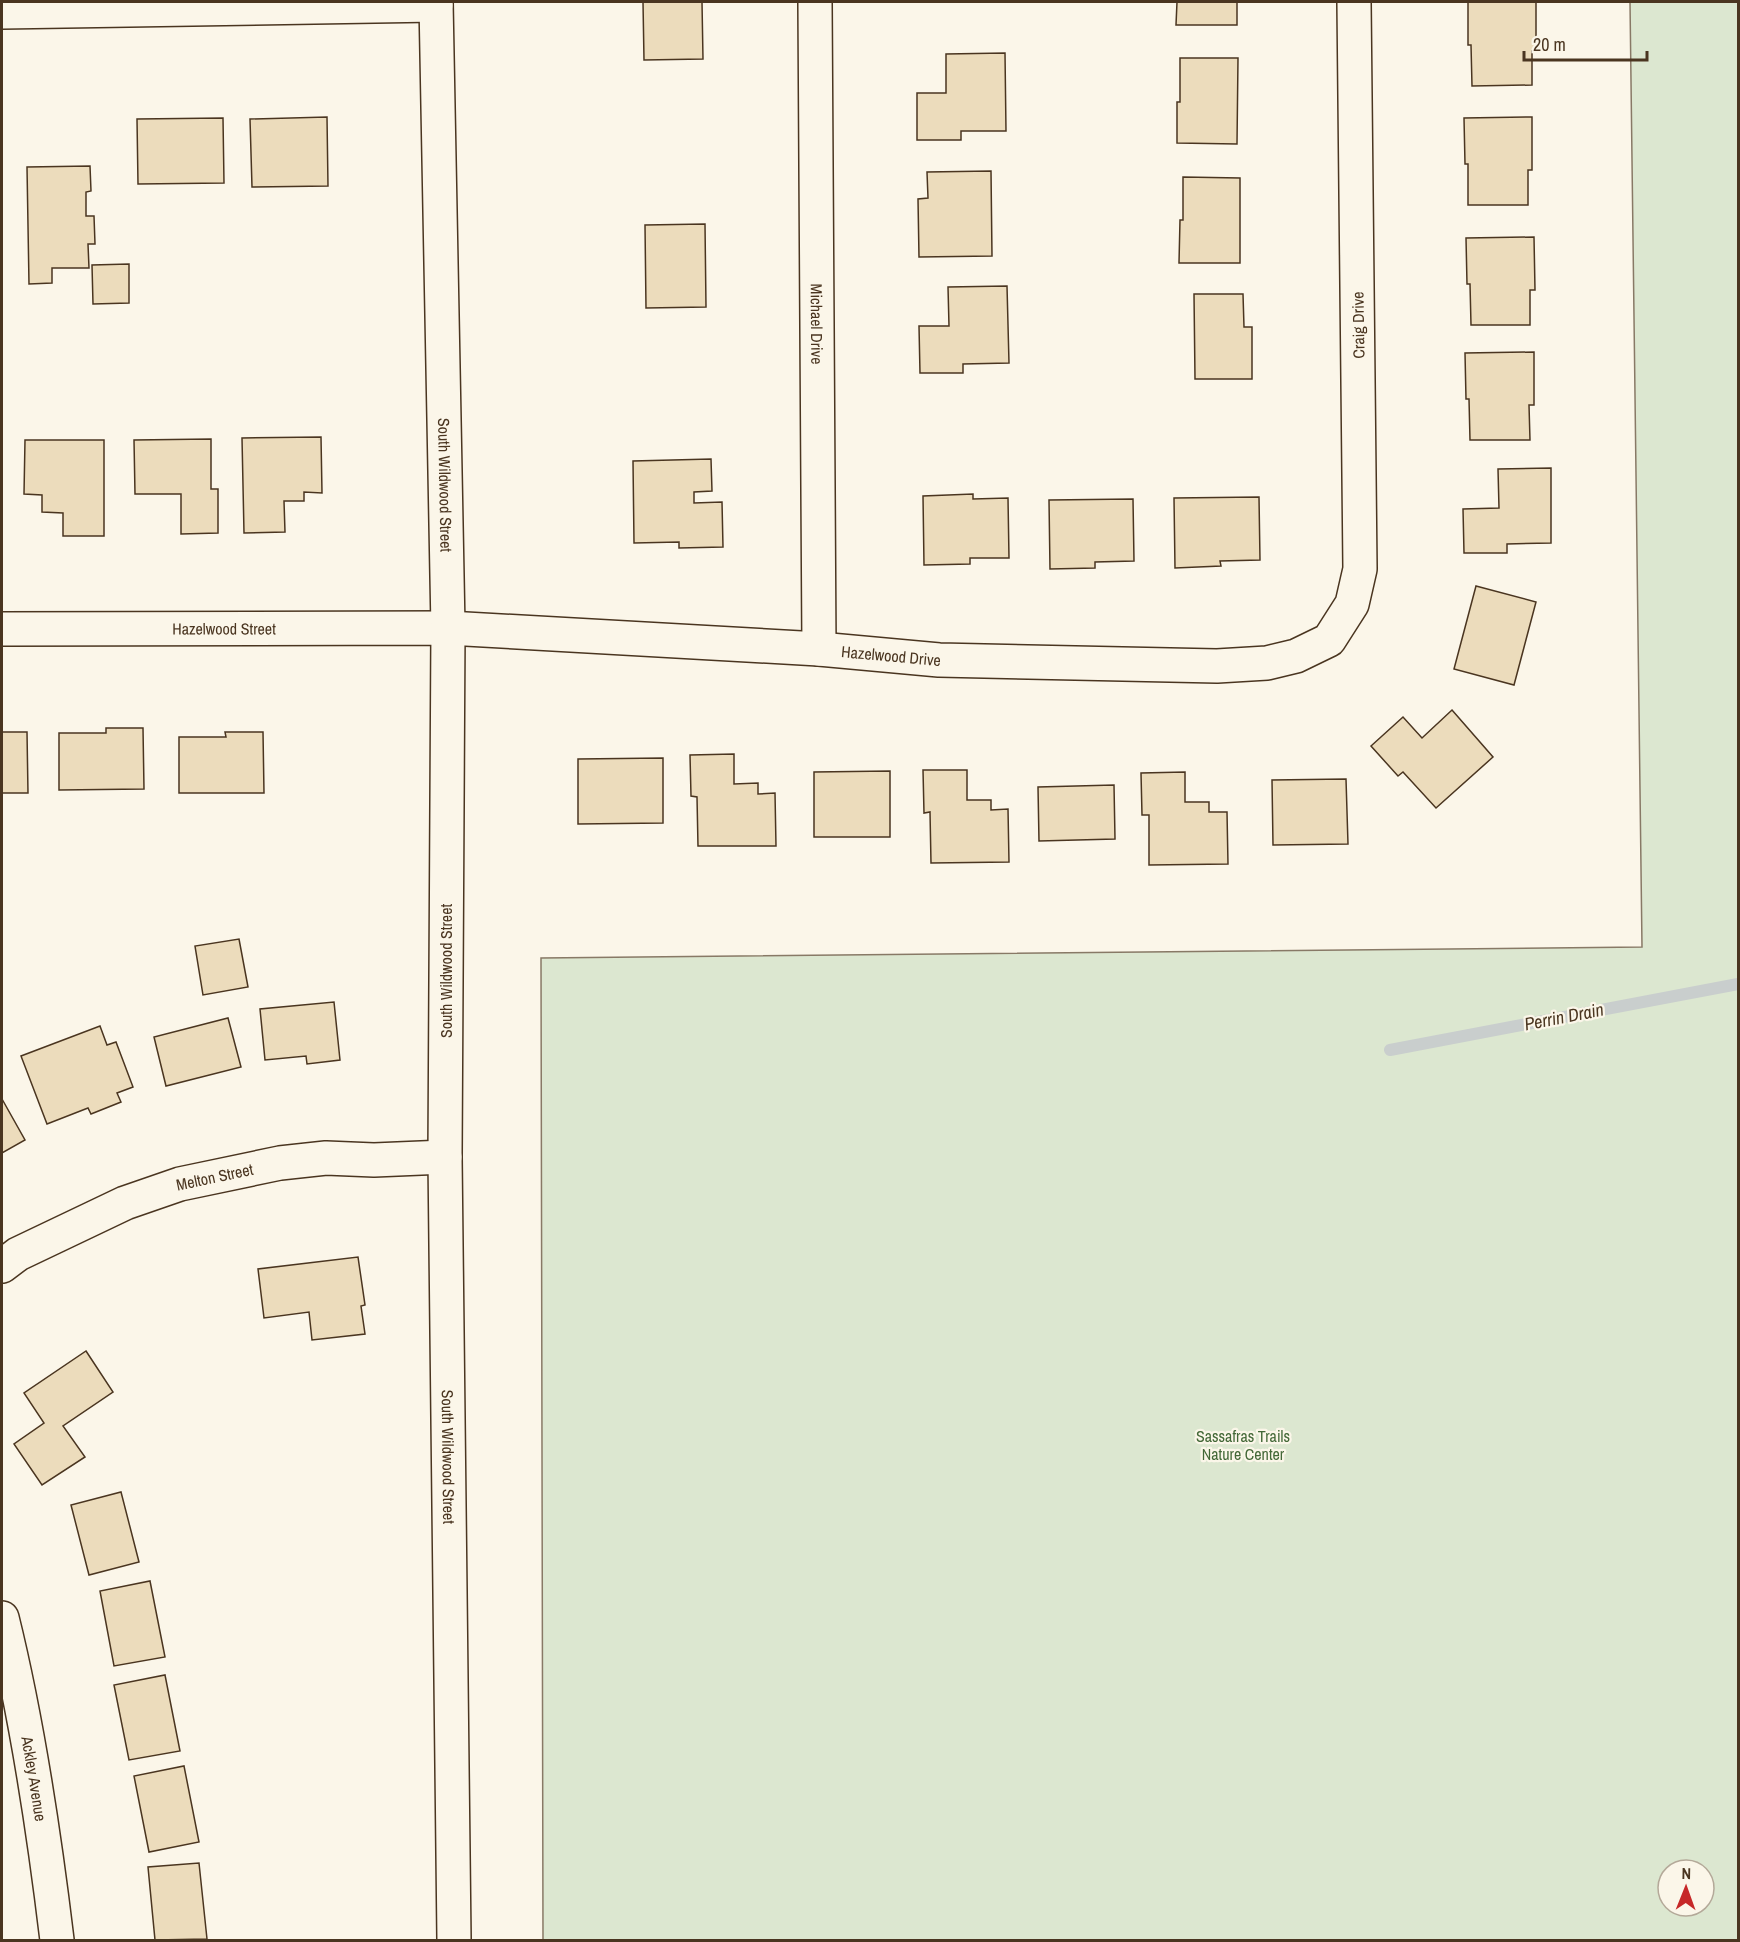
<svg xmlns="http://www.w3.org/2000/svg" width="1740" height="1942" viewBox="0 0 1740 1942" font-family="'Archivo Narrow',sans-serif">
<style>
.green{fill:#dce7d0;stroke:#887966;stroke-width:1.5;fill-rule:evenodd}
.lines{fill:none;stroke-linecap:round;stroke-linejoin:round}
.stream{stroke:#c9cecd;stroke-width:12}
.building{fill:#ecdcbc;stroke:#4a3520;stroke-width:1.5}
.minor-casing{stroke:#4a3520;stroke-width:36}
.tertiary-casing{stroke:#4a3520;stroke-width:36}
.minor{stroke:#fbf6e9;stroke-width:33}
.tertiary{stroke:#fbf6e9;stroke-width:33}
.labels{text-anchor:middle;stroke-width:4.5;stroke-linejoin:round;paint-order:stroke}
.street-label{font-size:16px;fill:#4a3520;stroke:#fbf6e9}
.park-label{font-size:16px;fill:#436837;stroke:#fbf6e9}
.water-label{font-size:18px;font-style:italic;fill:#4a3520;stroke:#fbf6e9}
</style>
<rect width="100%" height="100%" fill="#fbf6e9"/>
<path class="green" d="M1630,2H1738V1940H543L541,958L1642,947ZM1668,1870H1704V1906H1668Z"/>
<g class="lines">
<path class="stream" d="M1390,1050L1738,984"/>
</g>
<g class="building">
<path d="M643,2H702L703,59L644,60Z"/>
<path d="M1177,2H1237V25H1176Z"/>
<path d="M1468,2H1536V51H1532V85L1472,86L1471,45H1468Z"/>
<path d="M1005,53L1006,131H961V140H917V93H946V54Z"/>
<path d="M1180,58H1238L1237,144L1177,143V102H1180Z"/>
<path d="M327,117L328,186L252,187L250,119Z"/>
<path d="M1532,117V170H1528V205H1468V164H1465L1464,118Z"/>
<path d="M223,118L224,183L138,184L137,119Z"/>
<path d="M90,166L91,191L86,192V216H94L95,244H88L89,268H52V283L29,284L27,167Z"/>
<path d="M991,171L992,256L919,257L918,199L928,198L927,172Z"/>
<path d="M1183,177L1240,178V263H1179L1180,220H1183Z"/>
<path d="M705,224L706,307L646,308L645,225Z"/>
<path d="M1534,237L1535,290H1530V325H1471L1470,284H1467L1466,238Z"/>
<path d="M129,264V303L93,304L92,265Z"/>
<path d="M1007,286L1009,363L963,364V373H920L919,326H949L948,287Z"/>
<path d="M1194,294H1243L1244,327H1252V379H1195Z"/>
<path d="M1534,352V405H1529L1530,440H1470L1469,399H1466L1465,353Z"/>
<path d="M321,437L322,493L304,492V501H284L285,532L244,533L242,438Z"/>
<path d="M211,439V489H218V533L181,534V494H135L134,440Z"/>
<path d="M25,440H104V536H63V513L42,512V495L24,494Z"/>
<path d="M711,459L712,491L694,492V503L722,502L723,547L679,548V542L634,543L633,461Z"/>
<path d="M1551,468V543L1507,544V553H1464L1463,509L1499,508L1498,469Z"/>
<path d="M973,494V499L1008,498L1009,558H970V564L924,565L923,496Z"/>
<path d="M1259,497L1260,560L1220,561L1221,566L1175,568L1174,498Z"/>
<path d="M1133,499L1134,561L1095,562V568L1050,569L1049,500Z"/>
<path d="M1476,586L1536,602L1514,685L1454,669Z"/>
<path d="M1452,710L1493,757L1436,808L1403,772L1398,776L1371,746L1403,717L1422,738Z"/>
<path d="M106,728H143L144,789L59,790V733H106Z"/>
<path d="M2,732H27L28,793H2Z"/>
<path d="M225,732H263L264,793H179V737H226Z"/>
<path d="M734,754V784L758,783V794L775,793L776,846H698L697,797L691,796L690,755Z"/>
<path d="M663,758V823L578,824V759Z"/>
<path d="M923,770H967V800H991V810L1008,809L1009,862L931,863L930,812L924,813Z"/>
<path d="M890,771V837H814V772Z"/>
<path d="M1185,772V802H1209V812H1227L1228,864L1149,865V815H1142L1141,773Z"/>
<path d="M1346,779L1348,844L1273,845L1272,780Z"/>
<path d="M1114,785L1115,839L1039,841L1038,787Z"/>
<path d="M239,939L248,987L203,995L195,946Z"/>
<path d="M334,1002L340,1060L307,1064L306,1056L265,1060L260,1009Z"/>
<path d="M228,1018L241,1067L166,1086L154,1037Z"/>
<path d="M100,1026L107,1045L116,1042L133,1087L117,1093L121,1102L91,1114L88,1108L47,1124L21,1056Z"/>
<path d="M2,1099L25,1140L2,1153Z"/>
<path d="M358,1257L365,1305L361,1306L365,1334L312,1340L309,1312L264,1318L258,1269Z"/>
<path d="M86,1351L113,1392L63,1426L85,1457L42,1485L14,1444L44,1423L24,1393Z"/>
<path d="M121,1492L139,1562L89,1575L71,1505Z"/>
<path d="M150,1581L165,1657L114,1666L100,1591Z"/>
<path d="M165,1675L180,1751L129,1760L114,1685Z"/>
<path d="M184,1766L199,1842L149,1852L134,1776Z"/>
<path d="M199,1863L207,1939L155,1940L148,1867Z"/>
</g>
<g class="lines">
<defs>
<g id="minor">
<path id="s1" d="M815,2L819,649"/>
<path d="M2,12L436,5"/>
<path id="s2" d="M2,629L448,628L819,649L939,660L1217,666L1267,663L1296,656L1329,640L1352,604L1360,569L1354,2"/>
<path id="s3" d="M2,1266L18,1254L125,1203L180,1184L280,1163L326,1158L374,1160L445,1157"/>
<path id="s4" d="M2,1618C28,1723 44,1832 57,1940"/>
</g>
<g id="tertiary">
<path id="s5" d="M436,2L448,628L445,1157L454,1940"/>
</g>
</defs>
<use href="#minor" class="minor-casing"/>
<use href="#tertiary" class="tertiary-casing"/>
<use href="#minor" class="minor"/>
<use href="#tertiary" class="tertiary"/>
</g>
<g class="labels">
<g class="street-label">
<text dy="6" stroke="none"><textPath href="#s1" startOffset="322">Michael Drive</textPath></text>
<text transform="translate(1358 325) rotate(-91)" y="6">Craig Drive</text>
<text dy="6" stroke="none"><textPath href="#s5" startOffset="483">South Wildwood Street</textPath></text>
<text dy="6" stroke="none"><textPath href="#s2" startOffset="222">Hazelwood Street</textPath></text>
<text dy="6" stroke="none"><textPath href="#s2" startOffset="890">Hazelwood Drive</textPath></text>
<text transform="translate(446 971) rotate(-90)" y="6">South Wildwood Street</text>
<text dy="6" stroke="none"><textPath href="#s3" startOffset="232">Melton Street</textPath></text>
<text dy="6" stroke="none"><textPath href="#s5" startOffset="1455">South Wildwood Street</textPath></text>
<text dy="6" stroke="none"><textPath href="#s4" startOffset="164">Ackley Avenue</textPath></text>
</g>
<g class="park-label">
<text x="1243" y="1442">Sassafras Trails<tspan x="1243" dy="18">Nature Center</tspan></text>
</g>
<g class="water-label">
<text transform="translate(1564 1017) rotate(-11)" y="6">Perrin Drain</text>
</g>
</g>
<rect width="1740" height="1942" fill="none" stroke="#4a3520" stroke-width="6"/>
<g transform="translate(1686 1888) rotate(1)"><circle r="28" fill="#fbf6e9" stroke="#b4a999" stroke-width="1.5"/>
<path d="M0-4.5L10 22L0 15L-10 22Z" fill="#c62828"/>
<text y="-9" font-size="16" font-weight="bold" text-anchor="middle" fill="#4a3520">N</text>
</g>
<path d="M1524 51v9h123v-9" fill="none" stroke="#4a3520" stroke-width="3"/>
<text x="1533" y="51" font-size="18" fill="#4a3520" stroke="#fbf6e9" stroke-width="4.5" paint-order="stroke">20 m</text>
</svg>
